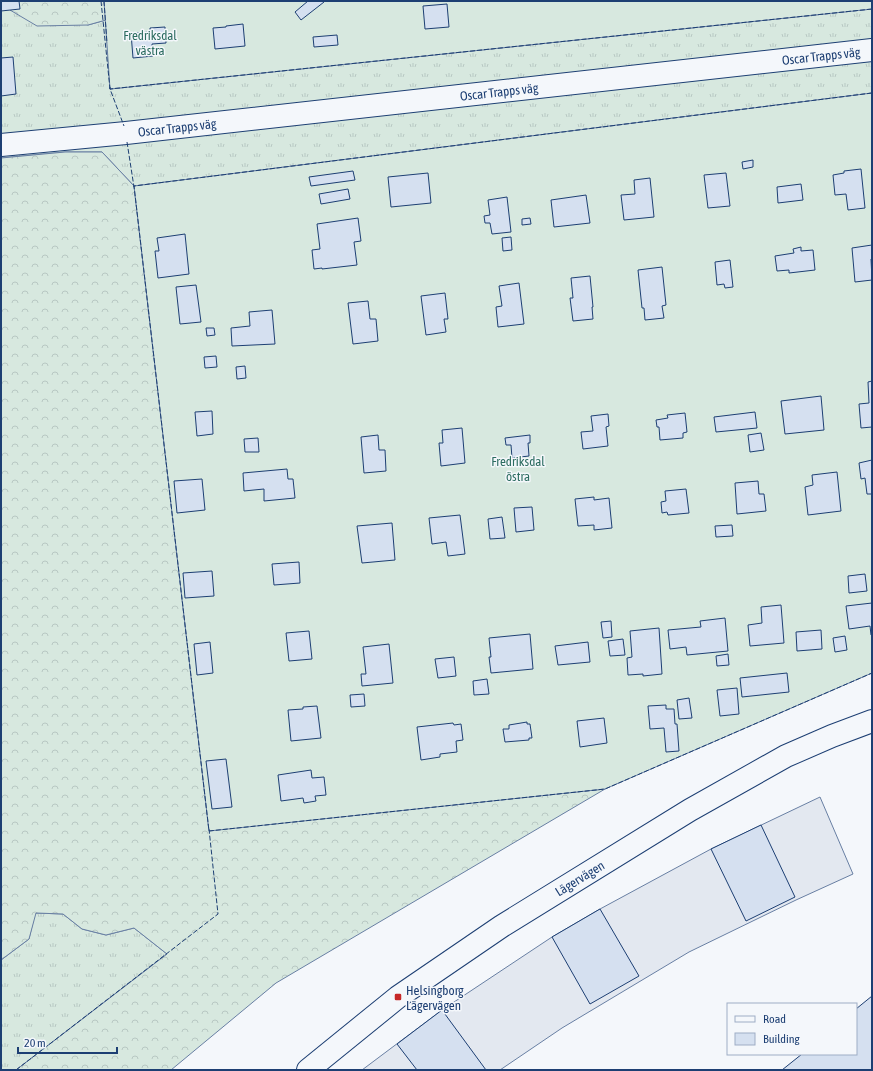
<svg xmlns="http://www.w3.org/2000/svg" width="873" height="1071" viewBox="0 0 873 1071" font-family="'Asap Condensed',sans-serif">
<style>
.grass{fill:url(#grass-tufts);stroke:#687fa3}
.forest{fill:url(#forest-crowns);stroke:#687fa3}
.garden{fill:#d7e8df;stroke:#687fa3}
.parking{fill:#e3e8f0;stroke:#687fa3}
.building{fill:#d5e0f0;stroke:#1d3f73}
.lines{fill:none;stroke-linecap:round;stroke-linejoin:round}
.minor-casing{stroke:#1d3f73;stroke-width:24}
.minor{stroke:#f4f7fb;stroke-width:22}
.fence{stroke:#1d3f73;stroke-width:1;stroke-dasharray:5 2;stroke-linecap:butt}
.poi-dot{fill:#c62828;stroke:#f4f7fb;stroke-width:1.5}
.labels{text-anchor:middle;stroke-width:3;stroke-linejoin:round;paint-order:stroke}
.park-label{font-size:13px;fill:#2c6c60;stroke:#f4f7fb}
.street-label{font-size:13px;fill:#1d3f73;stroke:#f4f7fb}
.poi-label{font-size:13px;fill:#1d3f73;stroke:#f4f7fb;text-anchor:start}
</style>
<defs>
<pattern id="grass-tufts" width="24" height="20" patternUnits="userSpaceOnUse"><rect width="24" height="20" fill="#d7e8df"/><path d="M3 7l-1-3M5 7V3M7 7l1-3M15 17l-1-3M17 17v-4M19 17l1-3" fill="none" stroke="#b8c8c3"/></pattern>
<pattern id="forest-crowns" width="20" height="18" patternUnits="userSpaceOnUse"><rect width="20" height="18" fill="#d7e8df"/><path d="M2 6a3 3 0 1 1 6 0M12 15a3 3 0 1 1 6 0" fill="none" stroke="#b8c8c3"/></pattern>
</defs>
<rect width="100%" height="100%" fill="#f4f7fb"/>
<g class="grass">
<path d="M1,1L88,25L106,20L110,89L872,9V93L134,186L102,152H65L1,158Z"/>
<path d="M35,913L63,914L82,929L106,935L134,928L167,954L16,1070H1V960L29,939Z"/>
</g>
<g class="forest">
<path d="M10,1H104L106,20L88,25L37,26L10,10Z"/>
<path d="M65,152H102L134,186L209,830L605,789L276,983L171,1070H16L167,954L134,928L106,935L82,929L63,914L36,913L29,939L1,960V158Z"/>
</g>
<g class="garden">
<path d="M104,1H872V9L110,89Z"/>
<path d="M872,93V673L605,789L209,831L134,186Z"/>
</g>
<path class="parking" d="M820,797L853,874L796,900L689,952L562,1028L500,1070H362L442,1010L552,937L600,909L711,849Z"/>
<g class="building">
<path d="M1,1H19L20,9L1,11Z"/>
<path d="M308,1H323L324,2L301,20L295,12Z"/>
<path d="M447,4L449,27L425,29L423,6Z"/>
<path d="M243,24L245,46L215,49L213,28L226,27V26Z"/>
<path d="M165,27L166,43L152,44L153,56L133,58L131,33L150,32V28Z"/>
<path d="M337,35L338,45L314,47L313,37Z"/>
<path d="M13,57L16,94L1,96V58Z"/>
<path d="M753,160V167L743,169L742,162Z"/>
<path d="M861,169L865,208L848,210L846,194L835,195L833,175L844,173V171Z"/>
<path d="M353,171L355,180L311,186L309,177Z"/>
<path d="M428,173L431,203L391,207L388,177Z"/>
<path d="M726,173L730,206L708,208L704,175Z"/>
<path d="M650,178L654,217L624,220L621,195L635,194L634,180Z"/>
<path d="M801,184L803,200L778,203L777,187Z"/>
<path d="M348,189L350,199L321,204L319,194Z"/>
<path d="M586,195L590,223L554,227L551,200Z"/>
<path d="M507,197L511,232L492,234L490,223H485L484,216L490,215L488,200Z"/>
<path d="M358,218L361,241L354,242L357,265L322,269V268L314,269L312,250L320,249L317,224Z"/>
<path d="M530,218L531,224L522,225V219Z"/>
<path d="M185,234L189,274L158,278L155,251H159L157,238Z"/>
<path d="M511,237L512,250L503,251L502,238Z"/>
<path d="M872,245V259H871L872,280L855,282L852,248Z"/>
<path d="M801,247V251L813,250L815,270L789,273V270L777,271L775,256L794,253L793,249Z"/>
<path d="M730,260L733,287L725,288L724,284L717,285L715,262Z"/>
<path d="M662,267L666,305L662,306L664,318L645,320L644,308H642L638,270Z"/>
<path d="M590,276L593,307H592L593,319L573,321L570,298H573L571,278Z"/>
<path d="M519,283L524,324L498,327L496,307L502,306L499,286Z"/>
<path d="M196,285L201,322L180,324L176,287Z"/>
<path d="M445,293L448,319H444L446,332L426,335L421,296Z"/>
<path d="M368,301L370,319H376L378,341L353,344L348,303Z"/>
<path d="M272,310L275,344L232,346L231,328L250,326L249,312Z"/>
<path d="M206,328H214L215,335L207,336Z"/>
<path d="M216,356L217,367L205,368L204,357Z"/>
<path d="M245,366L246,378L237,379L236,367Z"/>
<path d="M872,381V427L861,428L859,404L869,403L868,382Z"/>
<path d="M821,396L824,430L785,434L781,401Z"/>
<path d="M212,411L213,434L197,436L195,412Z"/>
<path d="M755,412L757,428L716,432L714,417Z"/>
<path d="M685,413L687,432L683,433V438L660,440L659,427H657L656,420L668,418L667,415Z"/>
<path d="M608,414L609,426L606,427L608,446L583,449L581,432L593,431L591,416Z"/>
<path d="M462,428L465,463L441,466L439,443H443L442,430Z"/>
<path d="M761,433L764,450L750,452L748,435Z"/>
<path d="M378,435L379,450H385L386,471L364,473L361,437Z"/>
<path d="M530,435V443H528L529,456L512,458L511,445H506L505,438Z"/>
<path d="M258,438L259,452H245L244,439Z"/>
<path d="M872,460V494H867L865,478L861,479L859,463Z"/>
<path d="M287,469L288,479H293L295,498L264,501V489L244,491L243,473Z"/>
<path d="M837,472L841,511L808,515L805,487L813,485L812,475Z"/>
<path d="M202,479L205,510L177,513L174,481Z"/>
<path d="M758,481L759,494H764L766,511L737,514L735,483Z"/>
<path d="M686,489L689,513L668,515L667,512L662,513L661,502L666,501L665,491Z"/>
<path d="M594,497V500L609,498L612,528L594,530V525L578,526L575,499Z"/>
<path d="M532,507L534,530L516,532L514,508Z"/>
<path d="M460,515L465,554L448,556L446,542L432,544L429,518Z"/>
<path d="M502,517L505,538L490,539L488,519Z"/>
<path d="M392,523L395,560L362,563L357,526Z"/>
<path d="M732,525L733,536L716,537L715,526Z"/>
<path d="M299,562L300,583L274,585L272,564Z"/>
<path d="M212,571L214,596L185,598L183,573Z"/>
<path d="M865,574L867,591L849,593L848,576Z"/>
<path d="M872,603V635H871L870,626L849,629L846,606Z"/>
<path d="M781,605L784,643L750,646L748,625L762,623L761,607Z"/>
<path d="M725,618L728,651L687,655L686,647L670,649L668,630L701,627L700,621Z"/>
<path d="M611,621L612,637L603,638L601,622Z"/>
<path d="M659,628L662,674L643,676V674L628,675L627,658L632,657L630,631Z"/>
<path d="M821,630L822,649L797,651L796,632Z"/>
<path d="M309,631L312,659L289,661L286,633Z"/>
<path d="M530,634L533,669L491,673L489,657H491L489,638Z"/>
<path d="M845,636L847,650L835,652L833,638Z"/>
<path d="M623,639L625,655L610,656L608,641Z"/>
<path d="M210,642L213,673L197,675L194,644Z"/>
<path d="M588,642L590,662L558,665L555,646Z"/>
<path d="M389,644L393,683L362,686L361,674H366L363,647Z"/>
<path d="M728,654L729,665L717,666L716,656Z"/>
<path d="M454,657L456,676L438,678L435,659Z"/>
<path d="M787,673L789,692L742,697L740,678Z"/>
<path d="M487,679L489,694L474,695L473,681Z"/>
<path d="M737,688L739,714L720,716L717,690Z"/>
<path d="M364,694L365,706L351,707L350,695Z"/>
<path d="M689,698L692,718L679,719L677,700Z"/>
<path d="M666,705V709H674L675,724H677L679,751L666,752L664,728L650,729L648,706Z"/>
<path d="M317,706L321,738L291,741L288,710L303,709V707Z"/>
<path d="M604,718L607,743L580,747L577,721Z"/>
<path d="M527,722V724H530L532,738H529V740L505,742L503,729H509V725Z"/>
<path d="M453,723L454,725L461,724L463,740L456,741L457,752L440,754V757L421,760L417,727Z"/>
<path d="M226,759L232,807L212,809L206,761Z"/>
<path d="M311,770L312,778L324,777L326,795L315,796L316,801L304,803L303,798L281,801L278,775Z"/>
<path d="M761,825L795,897L746,921L711,849Z"/>
<path d="M600,909L639,976L590,1004L552,937Z"/>
<path d="M872,996V1070H782L802,1054H856V1009Z"/>
<path d="M442,1010L486,1070H417L397,1044Z"/>
</g>
<g class="lines">
<defs>
<g id="minor">
<path id="s1" d="M1,145L126,133L872,50"/>
<path id="s2" d="M308,1070L398,997L502,926L690,810L786,756L832,736L872,721"/>
</g>
</defs>
<use href="#minor" class="minor-casing"/>
<use href="#minor" class="minor"/>
<g class="fence">
<path d="M101,1L110,89L124,126"/>
<path d="M104,1L107,43"/>
<path d="M110,87V89L872,9"/>
<path d="M872,93L134,186L209,831L605,789L872,673"/>
<path d="M127,142L134,187"/>
<path d="M16,1070L218,914L209,829"/>
</g>
</g>
<rect class="poi-dot" x="394" y="993" width="8" height="8" rx="2"/>
<g class="labels">
<g class="park-label">
<text x="150" y="40">Fredriksdal<tspan x="150" dy="15">västra</tspan></text>
<text x="518" y="466">Fredriksdal<tspan x="518" dy="15">östra</tspan></text>
</g>
<g class="street-label">
<text dy="5" stroke="none"><textPath href="#s1" startOffset="825">Oscar Trapps väg</textPath></text>
<text dy="5" stroke="none"><textPath href="#s1" startOffset="501">Oscar Trapps väg</textPath></text>
<text dy="5" stroke="none"><textPath href="#s1" startOffset="177">Oscar Trapps väg</textPath></text>
<text dy="5" stroke="none"><textPath href="#s2" startOffset="333">Lägervägen</textPath></text>
</g>
<g class="poi-label">
<text x="406" y="995">Helsingborg<tspan x="406" dy="15">Lägervägen</tspan></text>
</g>
</g>
<rect width="873" height="1071" fill="none" stroke="#1d3f73" stroke-width="4"/>
<rect x="727" y="1003" width="130" height="52" fill="#f4f7fb" stroke="#9eadc5"/>
<rect x="735" y="1016" width="20" height="6" fill="#f4f7fb" stroke="#9eadc5"/>
<text x="763" y="1023" font-size="12" fill="#1d3f73">Road</text>
<rect x="735" y="1033" width="20" height="12" fill="#d5e0f0" stroke="#9eadc5"/>
<text x="763" y="1043" font-size="12" fill="#1d3f73">Building</text>
<path d="M18 1047v6h99v-6" fill="none" stroke="#1d3f73" stroke-width="2"/>
<text x="24" y="1047" font-size="12" fill="#1d3f73" stroke="#f4f7fb" stroke-width="3" paint-order="stroke">20 m</text>
</svg>
